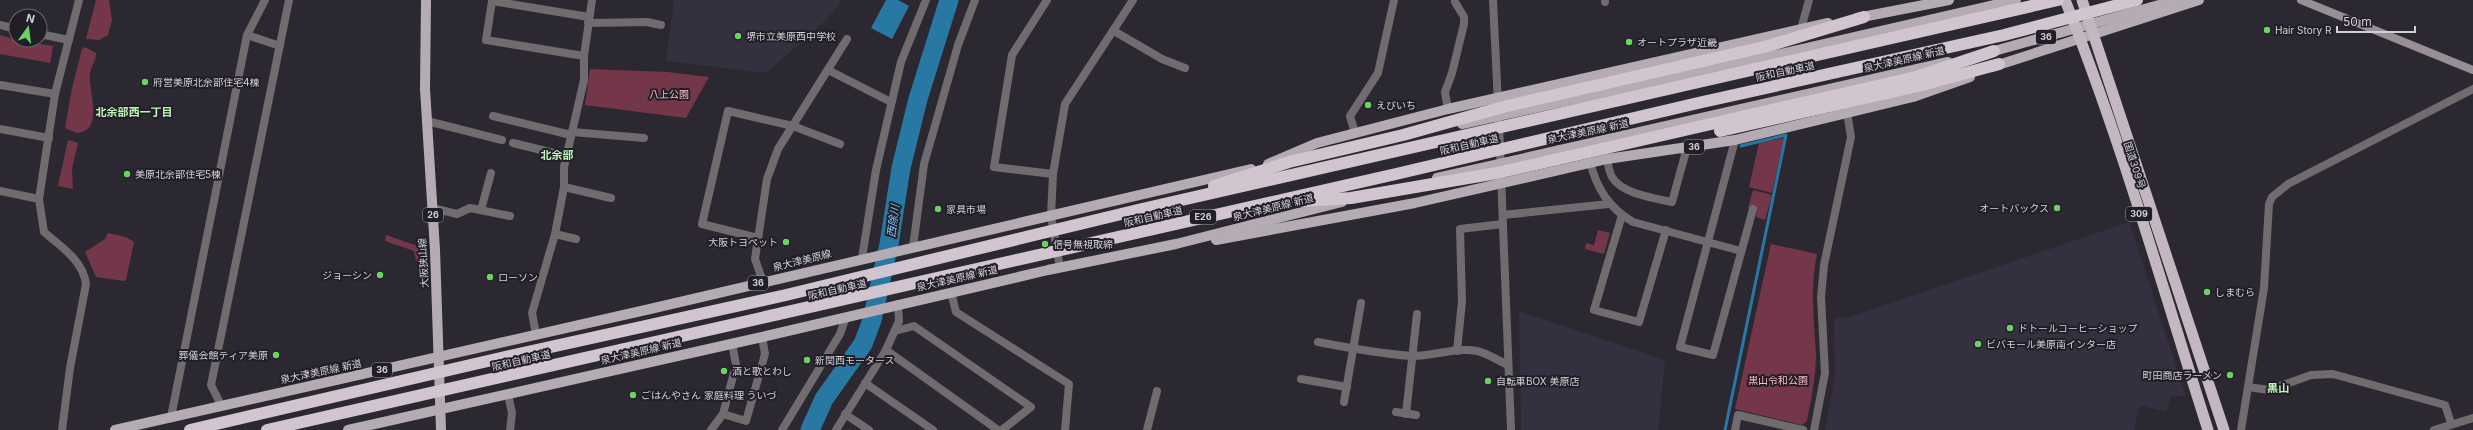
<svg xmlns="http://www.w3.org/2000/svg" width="2473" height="430" viewBox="0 0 2473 430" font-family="Inter,'Noto Sans JP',sans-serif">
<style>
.built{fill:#35303f}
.green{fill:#733749}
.water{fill:#2779a4}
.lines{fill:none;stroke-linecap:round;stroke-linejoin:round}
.stream{stroke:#2779a4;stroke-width:3}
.river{stroke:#2779a4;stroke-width:19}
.minor{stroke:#6f6b6e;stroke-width:8}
.tertiary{stroke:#6f6b6e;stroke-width:8}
.secondary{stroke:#978f95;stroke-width:8}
.primary{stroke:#b5acb3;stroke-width:10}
.trunk{stroke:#c3b8c1;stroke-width:11}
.motorway{stroke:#d1c5cf;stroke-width:12}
.poi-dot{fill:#6cd362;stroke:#211e27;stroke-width:1.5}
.labels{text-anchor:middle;stroke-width:4;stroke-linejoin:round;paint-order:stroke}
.shield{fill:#211e27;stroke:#9d9ba2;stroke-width:1}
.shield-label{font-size:9px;font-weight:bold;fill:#d2d0d7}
.poi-label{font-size:10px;fill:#d2d0d7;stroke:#211e27;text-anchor:start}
.street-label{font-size:10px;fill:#d2d0d7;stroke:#211e27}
.park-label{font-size:10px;fill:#febbcb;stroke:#211e27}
.neighbourhood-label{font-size:11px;font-weight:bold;fill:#bef5b7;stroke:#211e27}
.water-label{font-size:11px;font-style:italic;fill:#7bccfd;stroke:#211e27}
</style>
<rect width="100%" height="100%" fill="#2b2831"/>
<g class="built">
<path d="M674,0H842L827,19L766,73L666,61Z"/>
<path d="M2129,222L2186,396H2171L2166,412L2140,405L2134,430H1825L1835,376L1834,318L1850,317Z"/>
<path d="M1519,311L1665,360L1658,430H1521Z"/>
</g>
<g class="green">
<path d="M96,0H109L112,20L108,35L99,40L86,39Z"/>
<path d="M0,35L16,40L53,46L50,63L0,54Z"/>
<path d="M85,47L96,53C96,61 91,66 90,74C88,90 105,131 77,133L65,128L72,88L82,49Z"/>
<path d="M590,69L668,72L709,77L686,118L585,105Z"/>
<path d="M1784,138L1772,193L1749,187L1759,143Z"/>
<path d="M68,140L78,143L72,168L73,189L58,186Z"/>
<path d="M1753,190L1772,195L1765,220L1756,217L1757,210L1748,208Z"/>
<path d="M1598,230L1610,233L1604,254L1585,249L1586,243L1594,245Z"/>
<path d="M108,233L126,237L134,242L126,280L124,281L96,277L85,252L105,239Z"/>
<path d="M386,235L426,249V264L417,265L414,251L385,241Z"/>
<path d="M1771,244L1817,254C1810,288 1814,320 1816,354C1816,377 1811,400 1807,421L1802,425L1735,409Z"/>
</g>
<path class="water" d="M886,0H898L909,6L892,39L871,28Z"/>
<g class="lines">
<path class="stream" d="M1725,430L1786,135L1741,146"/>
<path class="river" d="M810,430L824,399L863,344L872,320L889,244L901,168L918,99L949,0"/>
<g class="minor">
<path d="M1047,0L1012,55L994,167L1053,174"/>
<path d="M1493,0L1498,104"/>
<path d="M1605,2V0"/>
<path d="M588,23L647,22L661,25"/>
<path d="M0,25L16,29"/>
<path d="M1801,29L1809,0"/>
<path d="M1114,31L1162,59L1185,68"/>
<path d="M40,34L69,40"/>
<path d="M247,35L280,46"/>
<path d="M584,56L486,40L492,1L589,17"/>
<path d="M828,70L891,102"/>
<path d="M0,85L55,94"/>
<path d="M1448,109L1445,92L1452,73L1464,24V17L1455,2"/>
<path d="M493,116L571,135"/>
<path d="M427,121L502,140"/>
<path d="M1499,123L1511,430"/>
<path d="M0,129L49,138"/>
<path d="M572,132L644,138"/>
<path d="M1355,133L1350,116L1378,73L1394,0"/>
<path d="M1735,140L1680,347L1713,355L1753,209"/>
<path d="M513,143L566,156"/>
<path d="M1607,159C1608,164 1609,172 1612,177C1622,194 1654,198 1672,202L1685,155L1683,148"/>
<path d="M1590,162C1597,189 1609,208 1633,222L1741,251"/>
<path d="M564,187L611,198"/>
<path d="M0,191L39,199"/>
<path d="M432,208L457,214L470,208L510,216"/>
<path d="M481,210L491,173"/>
<path d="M1503,215L1609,204"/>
<path d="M1622,215L1594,310L1639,322L1666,230"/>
<path d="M555,234L576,239"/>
<path d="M758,238L702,224L728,111L793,126L840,144"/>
<path d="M913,247L924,164L958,45L975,0"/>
<path d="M862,258L876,170L901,62L926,0"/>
<path d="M1060,268L1051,216L1053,174L1065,104L1133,0"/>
<path d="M763,282L755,259L767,179L778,149L847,39"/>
<path d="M951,292L956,312L1069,384L1065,430"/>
<path d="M895,331L914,326L1031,407L1002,430"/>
<path d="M536,334L532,313L555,234L564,187V167L584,80V56L592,0"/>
<path d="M1318,342C1349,348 1381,354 1413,356C1434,356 1456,347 1477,351C1487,353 1499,361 1508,365"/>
<path d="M886,350L998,430"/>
<path d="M1457,351L1462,301L1460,229L1503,224"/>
<path d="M1301,379L1347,387"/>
<path d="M865,383L933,430"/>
<path d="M2248,387L2269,390L2311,375L2333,374L2445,405L2451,423"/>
<path d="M508,394L512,413L510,430"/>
<path d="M1344,402L1361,303"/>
<path d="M221,405L211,385L289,0"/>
<path d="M1396,412L1416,415"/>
<path d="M723,414L746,421L765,354L762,337"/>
<path d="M845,414L869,430"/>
<path d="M1406,414L1417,314"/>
<path d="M171,417L247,35L265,0"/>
<path d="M62,430L70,368L86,284C83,260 61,247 44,232L39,199L55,94L79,0"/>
<path d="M711,430L723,414L736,365L732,343"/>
<path d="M782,430L840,334L846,317"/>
<path d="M836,430L886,350L899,321L898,304"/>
<path d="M1147,430L1157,391"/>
<path d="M1735,430L1738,415L1803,430"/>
<path d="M2241,430L2264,288L2269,204L2272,197L2288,184L2473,89"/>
</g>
<g class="tertiary">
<path d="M1814,430L1825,373L1821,297L1824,265L1851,137L1847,112"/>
<path d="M2434,430L2473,418"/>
</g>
<path class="secondary" d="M2301,0L2473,70"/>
<g class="primary">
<path d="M426,0L425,89L435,250L441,430"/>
<path d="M1857,18L1949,0"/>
<path d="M1987,53L2177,0"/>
<path d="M1992,67L2199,0"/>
<path d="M1462,124L1803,49L2016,0"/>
<path d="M1268,164L1317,143L1448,109L1828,23"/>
<path d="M1437,178L1948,62"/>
<path d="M1216,240L1415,203L1607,159L1735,140L1913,97L1970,77"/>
<path d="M115,430L650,309L1251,169"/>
<path d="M348,430L762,337L1048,270L1176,244L1342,202"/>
</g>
<g class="trunk">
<path d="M2065,0C2121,140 2162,286 2208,430"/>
<path d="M2082,0L2224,430"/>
</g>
<g class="motorway">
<path d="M1720,131L1922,85L1999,64"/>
<path d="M1214,186L1289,162L1403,135L1503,107L1768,46L1864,17"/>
<path d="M1302,201L1351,198L1497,173L1916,77L1994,51"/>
<path d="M190,430L505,357L786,295L1142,209L2058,0"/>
<path d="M267,430L1396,174L1698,103L2004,35L2137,0"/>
</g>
</g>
<g class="poi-dot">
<circle cx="2267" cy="30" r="4"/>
<circle cx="738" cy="36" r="4"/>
<circle cx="1629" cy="42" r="4"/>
<circle cx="145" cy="82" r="4"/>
<circle cx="1368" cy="105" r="4"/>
<circle cx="127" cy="174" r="4"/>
<circle cx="2057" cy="208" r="4"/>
<circle cx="938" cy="209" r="4"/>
<circle cx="786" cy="242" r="4"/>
<circle cx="1045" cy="244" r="4"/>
<circle cx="380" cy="275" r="4"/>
<circle cx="490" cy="277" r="4"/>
<circle cx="2207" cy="292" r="4"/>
<circle cx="2010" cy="328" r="4"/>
<circle cx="1978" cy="344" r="4"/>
<circle cx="276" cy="355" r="4"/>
<circle cx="807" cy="360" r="4"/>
<circle cx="724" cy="371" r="4"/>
<circle cx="2230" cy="375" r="4"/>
<circle cx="1488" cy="381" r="4"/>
<circle cx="633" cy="395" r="4"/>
</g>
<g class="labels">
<g class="shield">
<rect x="2036" y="30" width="20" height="14" rx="3"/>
<rect x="1684" y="140" width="20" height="14" rx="3"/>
<rect x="2126" y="207" width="26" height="14" rx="3"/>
<rect x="423" y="208" width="20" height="14" rx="3"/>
<rect x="1190" y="210" width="26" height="14" rx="3"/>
<rect x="748" y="276" width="20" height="14" rx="3"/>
<rect x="372" y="363" width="20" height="14" rx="3"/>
</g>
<g class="shield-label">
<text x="2046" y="40">36</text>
<text x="1694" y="150">36</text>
<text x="2139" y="217">309</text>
<text x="433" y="218">26</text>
<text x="1203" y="220">E26</text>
<text x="758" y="286">36</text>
<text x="382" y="373">36</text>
</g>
<g class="poi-label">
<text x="2275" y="34">Hair Story R</text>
<text x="746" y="40">堺市立美原西中学校</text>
<text x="1637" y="46">オートプラザ近畿</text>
<text x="153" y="86">府営美原北余部住宅4棟</text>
<text x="1376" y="109">えびいち</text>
<text x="135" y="178">美原北余部住宅5棟</text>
<text x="2049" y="212" text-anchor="end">オートバックス</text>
<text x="946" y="213">家具市場</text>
<text x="778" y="246" text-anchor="end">大阪トヨペット</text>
<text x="1053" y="248">信号無視取締</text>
<text x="372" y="279" text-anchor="end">ジョーシン</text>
<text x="498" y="281">ローソン</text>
<text x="2215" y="296">しまむら</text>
<text x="2018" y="332">ドトールコーヒーショップ</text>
<text x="1986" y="348">ビバモール美原南インター店</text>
<text x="268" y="359" text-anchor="end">葬儀会館ティア美原</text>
<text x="815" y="364">新関西モータース</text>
<text x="732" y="375">酒と歌とわし</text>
<text x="2222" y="379" text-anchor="end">町田商店ラーメン</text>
<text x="1496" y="385">自転車BOX 美原店</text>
<text x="641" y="399">ごはんやさん 家庭料理 ういづ</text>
</g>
<g class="street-label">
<text transform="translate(1904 59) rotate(-13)" y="4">泉大津美原線 新道</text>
<text transform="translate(1785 71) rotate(-12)" y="4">阪和自動車道</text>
<text transform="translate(1588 131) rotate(-12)" y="4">泉大津美原線 新道</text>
<text transform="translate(1469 144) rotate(-13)" y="4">阪和自動車道</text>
<text transform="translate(2135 165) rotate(72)" y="4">国道309号</text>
<text transform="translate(1273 207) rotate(-14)" y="4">泉大津美原線 新道</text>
<text transform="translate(1153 216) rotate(-13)" y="4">阪和自動車道</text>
<text transform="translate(802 260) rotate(-14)" y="4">泉大津美原線</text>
<text transform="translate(423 263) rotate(-93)" y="4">大阪狭山線</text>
<text transform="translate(957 278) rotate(-13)" y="4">泉大津美原線 新道</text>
<text transform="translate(837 289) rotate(-13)" y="4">阪和自動車道</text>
<text transform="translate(641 351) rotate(-13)" y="4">泉大津美原線 新道</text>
<text transform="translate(521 360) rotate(-13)" y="4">阪和自動車道</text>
<text transform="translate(321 371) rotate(-12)" y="4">泉大津美原線 新道</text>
</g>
<g class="park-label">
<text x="669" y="98">八上公園</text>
<text x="1778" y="384">黒山令和公園</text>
</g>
<g class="neighbourhood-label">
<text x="134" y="116">北余部西一丁目</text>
<text x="557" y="159">北余部</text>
<text x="2278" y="392">黒山</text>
</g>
<g class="water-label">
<text transform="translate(893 221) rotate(-82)" y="4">西除川</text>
</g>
</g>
<g transform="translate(28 28) rotate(14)"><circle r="19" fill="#211e27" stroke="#68656d"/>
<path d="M0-3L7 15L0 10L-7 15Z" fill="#6cd362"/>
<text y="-6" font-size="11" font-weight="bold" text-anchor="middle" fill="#d2d0d7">N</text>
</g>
<path d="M2337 26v6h78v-6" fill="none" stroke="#d2d0d7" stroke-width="2"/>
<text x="2343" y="26" font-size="12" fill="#d2d0d7" stroke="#211e27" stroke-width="3" paint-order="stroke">50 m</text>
</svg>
